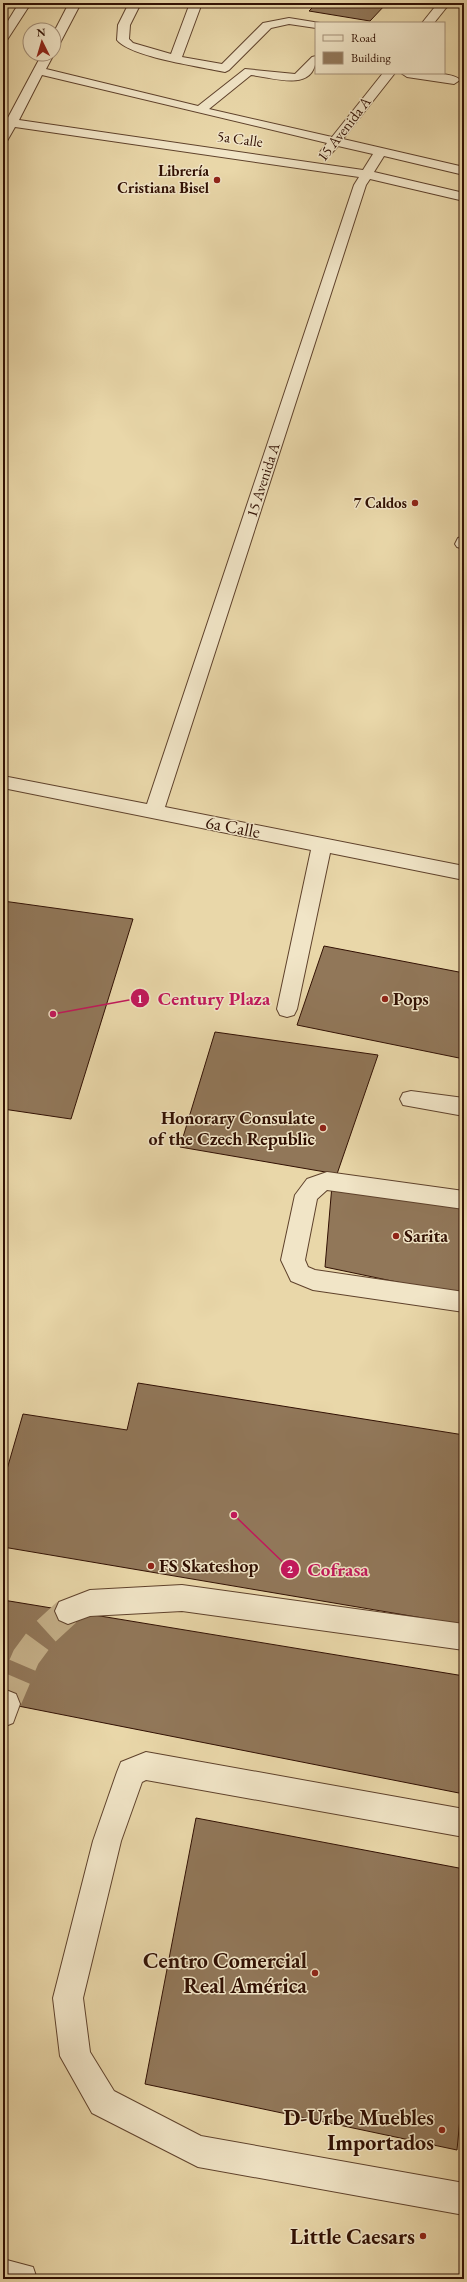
<svg xmlns="http://www.w3.org/2000/svg" width="467" height="2282" viewBox="0 0 467 2282" font-family="'EB Garamond',serif">
<style>
.building{fill:#917759;stroke:#311003}
.lines{fill:none;stroke-linecap:round;stroke-linejoin:round}
.minor-tunnel{stroke:#c4af88;stroke-width:28;stroke-dasharray:28 14;stroke-linecap:butt}
.minor-casing{stroke:#5f422c;stroke-width:2}
.minor{fill:#f1e5c7;fill-rule:evenodd}
.poi-dot{fill:#8f2418;stroke:#f1e5c7;stroke-width:1.5}
.labels{text-anchor:middle;stroke-width:3;stroke-linejoin:round;paint-order:stroke}
.far-street-label{font-size:15px;fill:#311003;stroke:#f1e5c7}
.far-poi-label{font-size:15px;font-weight:bold;fill:#311003;stroke:#f1e5c7;text-anchor:end}
.street-label{font-size:18px;fill:#311003;stroke:#f1e5c7}
.poi-label{font-size:18px;font-weight:bold;fill:#311003;stroke:#f1e5c7;text-anchor:start}
.near-poi-label{font-size:22px;font-weight:bold;fill:#311003;stroke:#f1e5c7;text-anchor:end}
.leader{fill:none;stroke:#c2185b;stroke-width:1.5}
.callout-dot{fill:#c2185b;stroke:#f1e5c7;stroke-width:1.5}
.mark-label{font-size:12px;text-anchor:middle;font-weight:bold;fill:#fff}
.callout-label{font-size:19px;text-anchor:middle;font-weight:bold;fill:#c2185b;stroke:#f1e5c7;stroke-width:3;stroke-linejoin:round;paint-order:stroke}
</style>
<rect width="100%" height="100%" fill="#e9d7a9"/>
<filter id="stains"><feTurbulence type="fractalNoise" baseFrequency=".005" numOctaves="4"/><feColorMatrix values="0 0 0 0 .2 0 0 0 0 .09 0 0 0 0 .02 0 0 0 .5 -.17"/></filter>
<radialGradient id="worn" r=".72"><stop offset=".6" stop-color="#630" stop-opacity="0"/><stop offset="1" stop-color="#630" stop-opacity=".3"/></radialGradient>
<g class="building">
<path d="M317,3H387L370,21L309,11Z"/>
<path d="M3,901L133,919L71,1119L3,1109Z"/>
<path d="M324,946L464,973V1059L297,1025Z"/>
<path d="M215,1032L378,1055L337,1174L180,1147Z"/>
<path d="M332,1185L464,1205V1296L325,1267Z"/>
<path d="M138,1383L464,1435V1625L3,1547V1483L23,1414L127,1430Z"/>
<path d="M3,1600L464,1676V1794L3,1703Z"/>
<path d="M196,1818L464,1869V2076L457,2150L145,2084Z"/>
</g>
<g class="lines">
<path class="minor-tunnel" d="M6,1704L26,1657L43,1634L68,1611"/>
<defs>
<g id="minor">
<path d="M19,3H31L7,40L3,41V29Z"/>
<path d="M69,3H81L60,43L54,46V32Z"/>
<path d="M129,3H141L130,25L129,39L133,43L171,54L190,3H202L182,57L222,64L263,23L289,18L320,23H316V28L289,24L271,28L229,70L225,72C203,67 130,57 117,40L118,25Z"/>
<path d="M438,3H450L434,23H422Z"/>
<path d="M42,54H54L46,69L198,106L245,69L295,74L312,57L316,56C316,93 276,78 251,75L209,109L332,137L383,73H395L343,139L464,167V175L384,156L374,172L464,193V201L370,179L366,185L165,807L464,866V880L330,853L297,1009L294,1015L287,1017L280,1015L277,1009L311,850L3,788V776L147,804L354,185L359,177L15,127L7,141L3,142V127ZM42,75L327,143L320,152L326,156L330,155L338,146L373,154L363,170L19,120Z"/>
<path d="M401,73C413,73 453,71 460,80L454,84L407,77Z"/>
<path d="M464,536V549L457,547L455,544L458,538Z"/>
<path d="M411,1091L464,1098V1116L403,1105L400,1099L403,1093Z"/>
<path d="M327,1172L464,1191V1209L327,1190L317,1199L305,1260L308,1267L315,1270L464,1292V1312L313,1290L291,1281L281,1260L295,1195L307,1179Z"/>
<path d="M182,1585L464,1624V1650L182,1611L90,1616L68,1624L59,1620L55,1611L59,1602L90,1590Z"/>
<path d="M6,1690L16,1694L20,1704L13,1723L3,1727V1692Z"/>
<path d="M146,1752L464,1809V1837L146,1780L142,1782L121,1841L83,1998L90,2052L114,2091L201,2136L464,2183V2215L198,2167L92,2113L60,2056L53,1998L93,1841L117,1772L121,1762Z"/>
<path d="M3,2259L33,2267L37,2279H3Z"/>
</g>
</defs>
<use href="#minor" class="minor-casing"/>
<use href="#minor" class="minor"/>
</g>
<g class="poi-dot">
<circle cx="217" cy="180" r="4"/>
<circle cx="415" cy="503" r="4"/>
<circle cx="385" cy="999" r="4"/>
<circle cx="323" cy="1128" r="4"/>
<circle cx="396" cy="1236" r="4"/>
<circle cx="151" cy="1566" r="4"/>
<circle cx="315" cy="1973" r="4"/>
<circle cx="442" cy="2130" r="4"/>
<circle cx="423" cy="2236" r="4"/>
</g>
<g class="labels">
<g class="far-street-label">
<text transform="translate(344 129) rotate(-52)" y="5">15 Avenida A</text>
<text transform="translate(240 139) rotate(8)" y="5">5a Calle</text>
<text transform="translate(263 480) rotate(-72)" y="5">15 Avenida A</text>
</g>
<g class="far-poi-label">
<text x="209" y="176">Librería<tspan x="209" dy="17">Cristiana Bisel</tspan></text>
<text x="407" y="508">7 Caldos</text>
</g>
<g class="street-label">
<text transform="translate(233 827) rotate(11)" y="6">6a Calle</text>
</g>
<g class="poi-label">
<text x="393" y="1005">Pops</text>
<text x="315" y="1124" text-anchor="end">Honorary Consulate<tspan x="315" dy="21">of the Czech Republic</tspan></text>
<text x="404" y="1242">Sarita</text>
<text x="159" y="1572">FS Skateshop</text>
</g>
<g class="near-poi-label">
<text x="307" y="1968">Centro Comercial<tspan x="307" dy="25">Real América</tspan></text>
<text x="434" y="2125">D-Urbe Muebles<tspan x="434" dy="25">Importados</tspan></text>
<text x="415" y="2244">Little Caesars</text>
</g>
</g>
<path class="leader" d="M53 1014L140 998M234 1515L290 1569"/>
<g class="callout-dot">
<circle cx="53" cy="1014" r="4"/>
<circle cx="234" cy="1515" r="4"/>
<circle cx="140" cy="998" r="10"/>
<circle cx="290" cy="1569" r="10"/>
</g>
<g class="mark-label">
<text x="140" y="1003">1</text>
<text x="290" y="1573">2</text>
</g>
<g class="callout-label">
<text x="214" y="1005">Century Plaza</text>
<text x="338" y="1576">Cofrasa</text>
</g>
<rect width="467" height="2282" fill="none" stroke="#e9d7a9" stroke-width="16"/>
<rect x="4" y="4" width="459" height="2274" fill="none" stroke="#311003" stroke-width="2"/>
<rect x="8" y="8" width="451" height="2266" fill="none" stroke="#311003"/>
<rect x="315" y="22" width="130" height="52" fill="#f1e5c7" stroke="#a49079"/>
<rect x="323" y="35" width="20" height="6" fill="#f1e5c7" stroke="#a49079"/>
<text x="351" y="42" font-size="12" fill="#311003">Road</text>
<rect x="323" y="52" width="20" height="12" fill="#917759" stroke="#a49079"/>
<text x="351" y="62" font-size="12" fill="#311003">Building</text>
<g transform="translate(42 42) rotate(355)"><circle r="19" fill="#f1e5c7" stroke="#a49079"/>
<path d="M0-3L7 15L0 10L-7 15Z" fill="#8f2418"/>
<text y="-6" font-size="11" font-weight="bold" text-anchor="middle" fill="#311003">N</text>
</g>
<rect width="100%" height="100%" filter="url(#stains)"/>
<rect width="100%" height="100%" fill="url(#worn)"/>
</svg>
